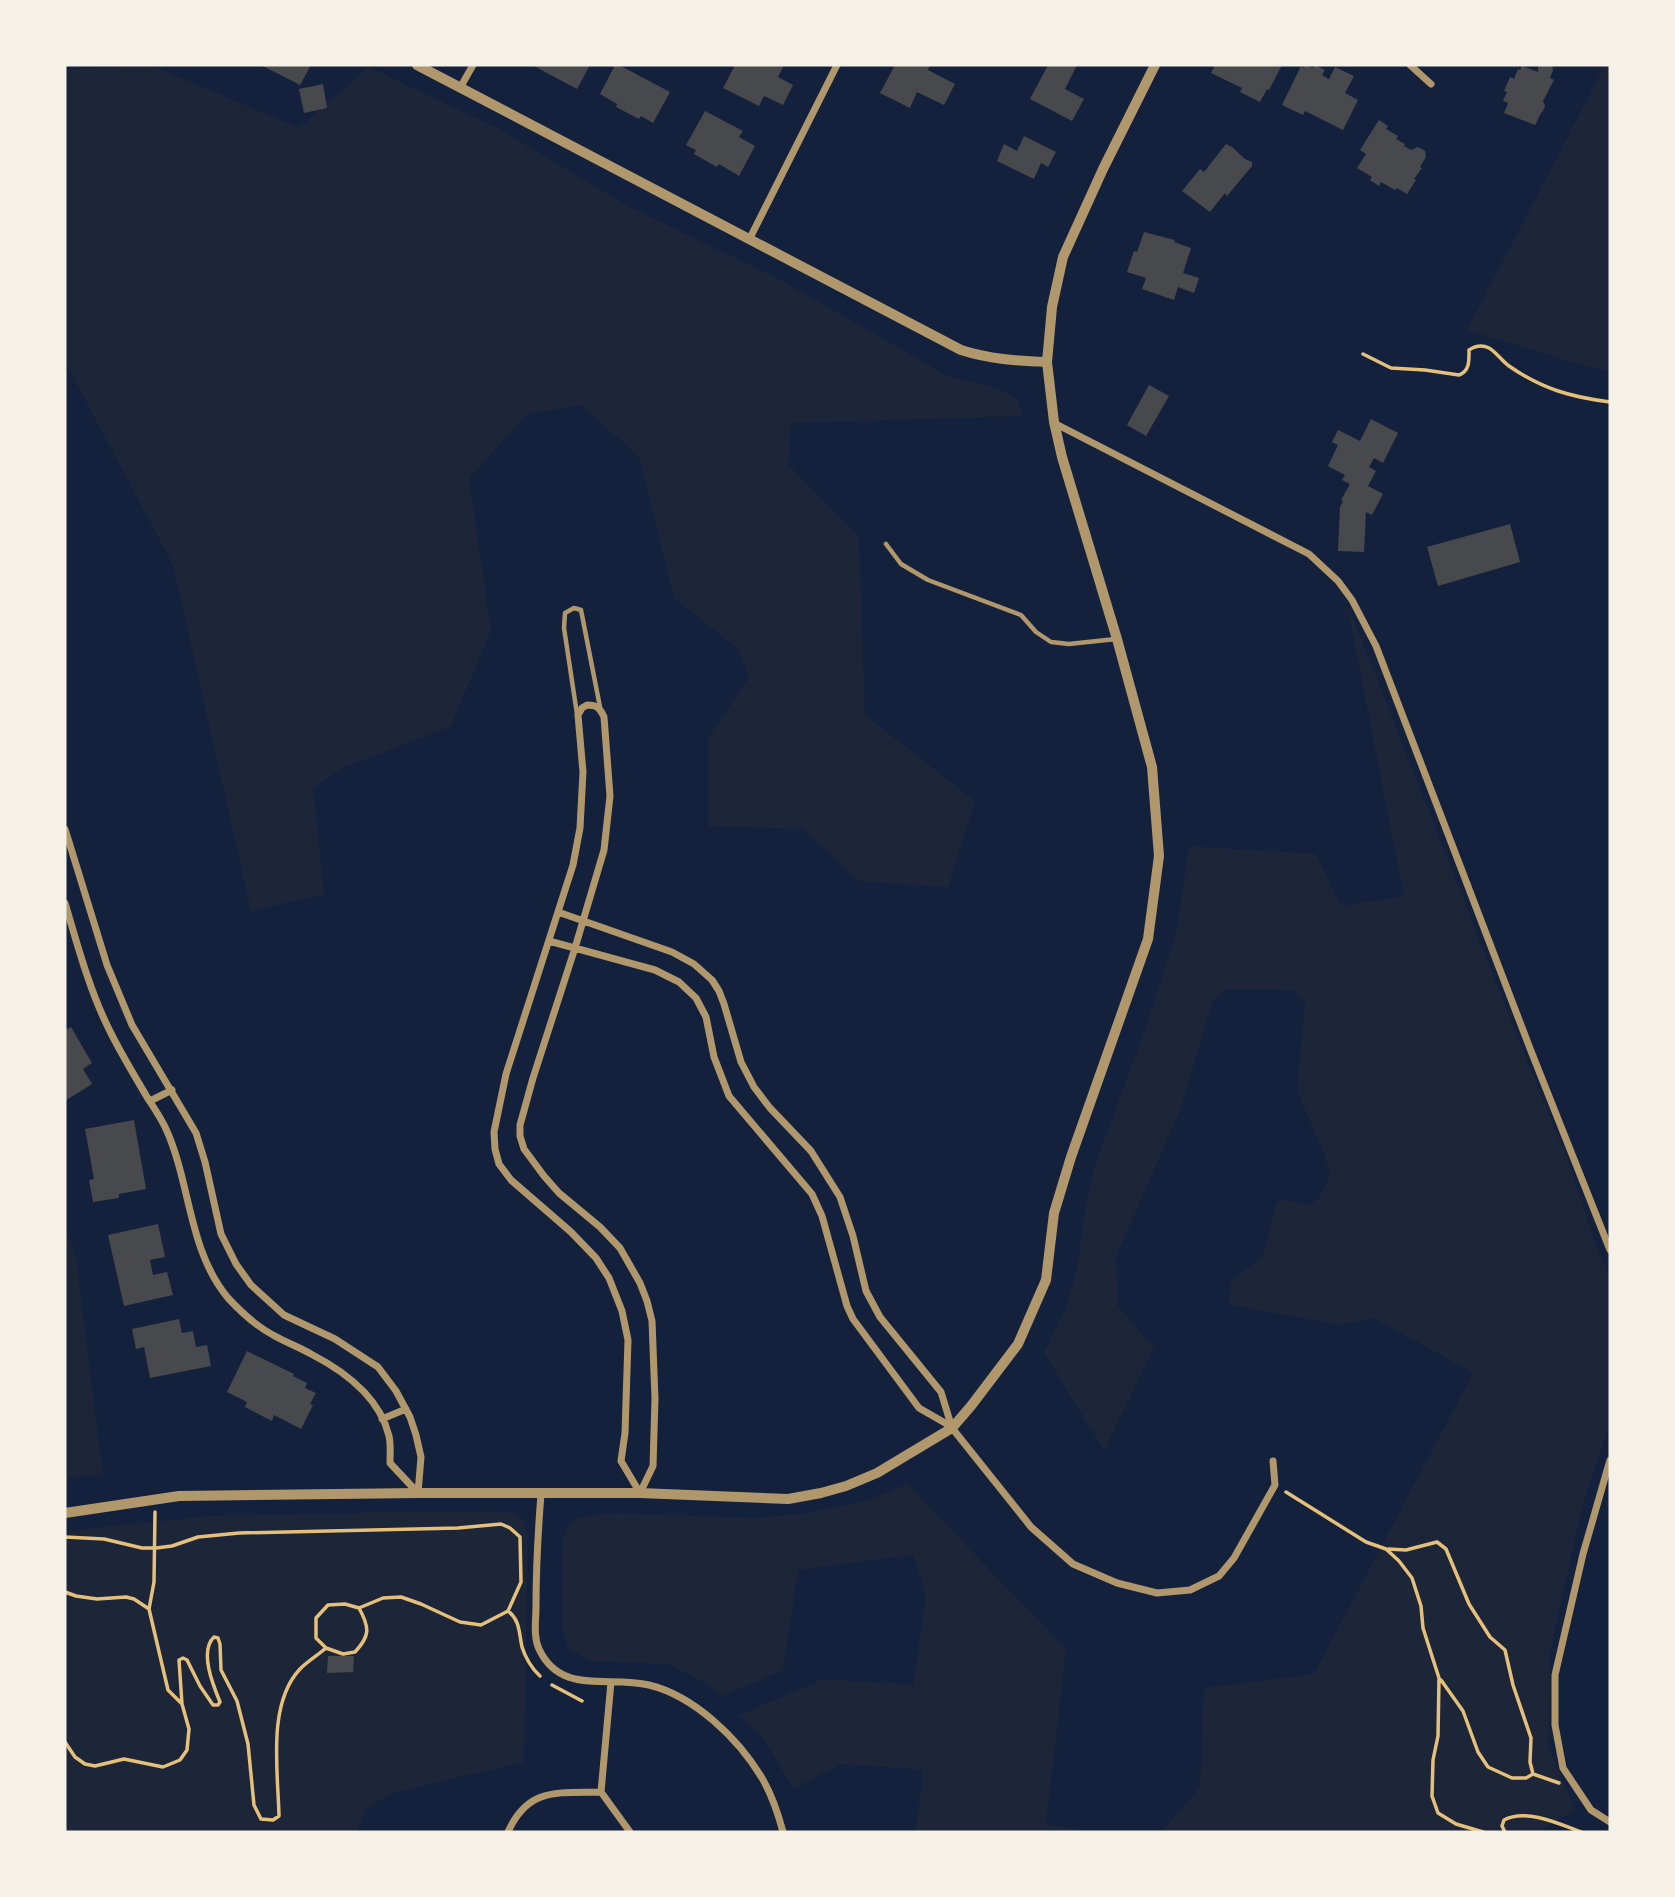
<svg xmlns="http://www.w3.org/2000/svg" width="1675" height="1897" font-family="'Nunito Sans',sans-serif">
	<rect width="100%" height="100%" fill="#14213d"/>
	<path fill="#1d2539" d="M138,65H151L299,128L369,67L499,129L626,205L783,281L949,377L997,388L1018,399L1022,416L791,423L788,464L859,536L865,715L975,801L948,887L858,881L804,829L708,826V738L749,677L738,649L674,598L639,457L581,405L527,414L469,478L491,631L450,727L342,768L313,788L324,894L251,911L173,565L65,362V70Z
		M1605,65H1610V370L1592,368L1467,330Z
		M1347,605L1366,651L1517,1036L1568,1161L1596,1246L1610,1277V1423L1584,1499L1550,1651L1548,1746L1575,1809L1538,1832H1269L1267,1830L1253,1832H1161L1200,1787L1204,1688L1314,1674L1473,1373L1374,1318L1338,1325L1229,1304L1231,1281L1262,1257L1277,1202L1286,1200L1309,1205L1319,1198L1330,1175L1325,1156L1297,1091L1305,1002L1294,990L1224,989L1213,1000L1181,1108L1116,1257L1118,1306L1154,1348L1104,1451L1044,1352L1066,1307L1077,1269L1084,1216L1094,1168L1143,1035L1176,933L1189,846L1316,854L1341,906L1404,896Z
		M65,1231L76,1257L103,1475L65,1477Z
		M907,1484L1066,1649L1046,1824L1092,1832H916L923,1770L841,1764L794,1789L762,1737L740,1715L823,1679L913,1685L926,1596L913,1555L798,1570L783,1670L723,1696L705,1683L669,1664L590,1661L569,1649L562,1631L563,1538L568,1526L578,1518L610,1513L756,1518L808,1513L868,1500Z
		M445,1511L517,1513L524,1522L528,1535L524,1762L392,1793L366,1809L359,1826L358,1832H65V1531L209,1516Z"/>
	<path fill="#48494c" d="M261,65H311L300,85Z
		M532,65H590L577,89Z
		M615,65H619L670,92L653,123L641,116L639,119L616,107L617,104L600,94Z
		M735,65L745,66V65H784L778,77L793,85L783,105L764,96L759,106L723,88Z
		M895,65H930L928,70L955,84L944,105L917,92L910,108L880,93Z
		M1048,65H1077L1065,89L1084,99L1072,121L1030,99Z
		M1215,65H1282L1269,90L1267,89L1260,102L1240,92L1242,88L1211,73Z
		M1305,65L1313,68L1315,65L1325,70L1322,75L1329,79L1335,67L1354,76L1345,93L1358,100L1343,130L1305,111L1303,115L1282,105L1301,66L1304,68Z
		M1538,65H1552L1553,70L1550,78L1554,80L1543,101L1545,106L1543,111L1541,113L1535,125L1504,113L1508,103L1503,101L1507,92L1504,91L1510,77L1514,79L1518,69L1520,70L1522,66L1538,72Z
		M323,84L327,108L304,113L299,89Z
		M705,111L743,131L739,137L755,146L739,176L719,164L717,167L694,154L696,150L686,145Z
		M1379,120L1388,126L1386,129L1398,136L1396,139L1405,144L1404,146L1411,150L1418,147L1425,151L1426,157L1420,167L1422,168L1414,179L1416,180L1407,194L1397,188L1395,190L1381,182L1379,186L1370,180L1372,177L1357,168L1366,154L1360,150Z
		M1024,136L1056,152L1048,167L1041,163L1034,179L997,161L1004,144L1017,151Z
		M1226,144L1232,147L1245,159L1252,162V166L1227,196L1225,193L1210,212L1182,191L1200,169L1204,172Z
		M1144,232L1175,240L1174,242L1191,248L1183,273L1199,278L1194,293L1178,287L1174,300L1142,289L1146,278L1127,272L1134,251L1137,252Z
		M1149,385L1169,396L1146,436L1127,425Z
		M1371,419L1398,433L1383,463L1374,458L1369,467L1376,471L1368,486L1383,494L1372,515L1366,512L1364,552L1338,551L1340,507L1343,501L1341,500L1350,484L1342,480L1345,475L1328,466L1338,445L1332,442L1338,430L1360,441Z
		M1510,524L1520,562L1438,586L1427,547Z
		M65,1026L67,1029L71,1027L92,1063L83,1069L92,1084L65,1101Z
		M134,1120L146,1189L119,1194V1198L93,1202L89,1180L94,1179L85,1129Z
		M158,1224L165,1257L150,1260L153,1275L167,1272L173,1295L124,1306L108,1235Z
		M179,1319L182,1333L193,1331L196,1347L207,1345L211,1366L150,1378L144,1347L136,1349L132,1329Z
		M247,1351L294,1374L293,1376L307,1383L305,1388L316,1393L310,1404L313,1405L301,1429L274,1415L272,1421L245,1407L247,1402L227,1392Z
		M328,1656H354L353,1672L327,1673Z"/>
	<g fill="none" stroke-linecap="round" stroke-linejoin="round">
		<path stroke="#e5c07b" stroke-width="3.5" d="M1363,354L1391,368L1425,370L1459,375C1470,371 1469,360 1469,350C1475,346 1481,344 1489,348C1496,352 1502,361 1509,366C1542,389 1571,397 1610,402
			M1286,1492L1366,1542L1386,1549L1399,1561L1412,1578L1421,1606L1423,1628L1439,1678L1438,1736L1433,1760L1432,1796L1438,1813L1456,1824L1483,1832
			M155,1512L154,1582L149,1609L168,1690L181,1703
			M65,1537L104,1539L142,1548H156L172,1546L198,1537L239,1533L458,1528L501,1524L510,1528L520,1537L521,1582L508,1611L481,1625L460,1622L421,1604L401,1597L383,1598L359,1608L345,1604L328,1605L316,1618V1638L326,1648C318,1655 308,1661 300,1669C267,1704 278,1771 279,1816L273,1820L261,1819L254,1805L248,1744L237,1701L221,1670L220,1644L218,1638L214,1637C199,1651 213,1685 220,1702L218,1705H213L200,1686L187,1660L183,1658L179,1660L182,1704L189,1729L187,1750L180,1760L163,1767L124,1759L95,1766L85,1764L75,1757L65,1742
			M1388,1549L1406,1550L1437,1542L1446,1549L1469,1604L1490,1637L1505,1650L1513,1685L1531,1738L1530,1762L1533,1774L1559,1783
			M65,1592L76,1596L97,1599L126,1597L134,1599L149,1609
			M508,1611C520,1620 519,1633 522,1647C525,1657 532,1669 540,1676
			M326,1648L343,1654L355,1652C370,1636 370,1628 359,1608
			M1441,1680L1463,1711L1478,1752L1488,1767L1512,1778H1526L1533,1774
			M552,1685L582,1701
			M1505,1832L1502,1826L1504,1820C1526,1808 1560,1824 1581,1832"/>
		<path stroke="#b1986c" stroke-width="4.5" d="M886,544L901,564L928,580L1021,615L1036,632L1051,642L1069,644L1116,639
			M577,714L564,628L565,613L574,608L581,610L600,707"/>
		<path stroke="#b1986c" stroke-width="7" d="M1410,65L1431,84
			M460,88L473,65
			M750,238L837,65
			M1054,423L1309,554L1338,581L1352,600L1376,646L1531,1051L1610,1250
			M587,705C597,705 600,708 604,717L610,796L604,850L575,948L533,1078L520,1125V1136L524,1149L544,1176L559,1193L600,1227L620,1248L640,1283L647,1301L652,1321L655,1399L653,1466L640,1493L621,1461L625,1433L628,1340L622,1311L609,1278L596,1258L571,1232L511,1180L499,1164L495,1149L494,1132L506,1074L573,865L580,828L583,772L578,715L582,708Z
			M65,829L107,965L132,1025L196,1133L205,1162L221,1234L236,1264L251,1285L284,1315L335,1339L378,1367L396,1391L410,1417L416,1435L421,1457L418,1493L390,1463C390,1454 391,1445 389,1436C380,1398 344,1371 311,1354C299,1347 285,1342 273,1335C256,1326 241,1312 228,1298C188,1250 191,1184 166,1129C161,1118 154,1108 147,1097C133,1073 118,1049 106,1023C88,985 77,943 65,903
			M558,912L672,952L694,964L712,980L719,991L724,1004L741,1062L754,1087L770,1108L811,1151L840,1197L853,1236L866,1291L880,1317L941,1392L952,1428L1031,1527L1073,1564L1117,1583L1157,1593L1190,1590L1219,1576L1234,1558L1275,1485L1273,1461
			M549,941L655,970L679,982L696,998L706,1017L714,1057L729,1096L812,1194L822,1216L847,1306L853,1319L919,1408L952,1427
			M150,1101L172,1090
			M382,1419L406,1409
			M1610,1460L1583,1554L1555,1675V1725L1563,1768L1591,1810L1610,1822
			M541,1494C538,1532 536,1569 536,1607C536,1620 533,1636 539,1649C561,1696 609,1675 649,1685C694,1696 738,1738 762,1778C772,1795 778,1813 783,1832
			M611,1682L601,1792L630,1832
			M508,1832C528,1787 558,1793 601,1792"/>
		<path stroke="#b1986c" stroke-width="10" d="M417,65L961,350C989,359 1017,361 1047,362
			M65,1513L179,1496L418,1493H640L788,1499L821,1493L846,1486L877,1473L952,1428L971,1406L1018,1344L1046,1280L1054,1213L1071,1157L1148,939L1159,856L1152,767L1117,639L1062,457L1054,422L1047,362L1052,307L1063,257L1103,169L1155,65"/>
	</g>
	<rect width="1675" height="1897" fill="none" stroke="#f6f1e7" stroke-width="133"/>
</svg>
